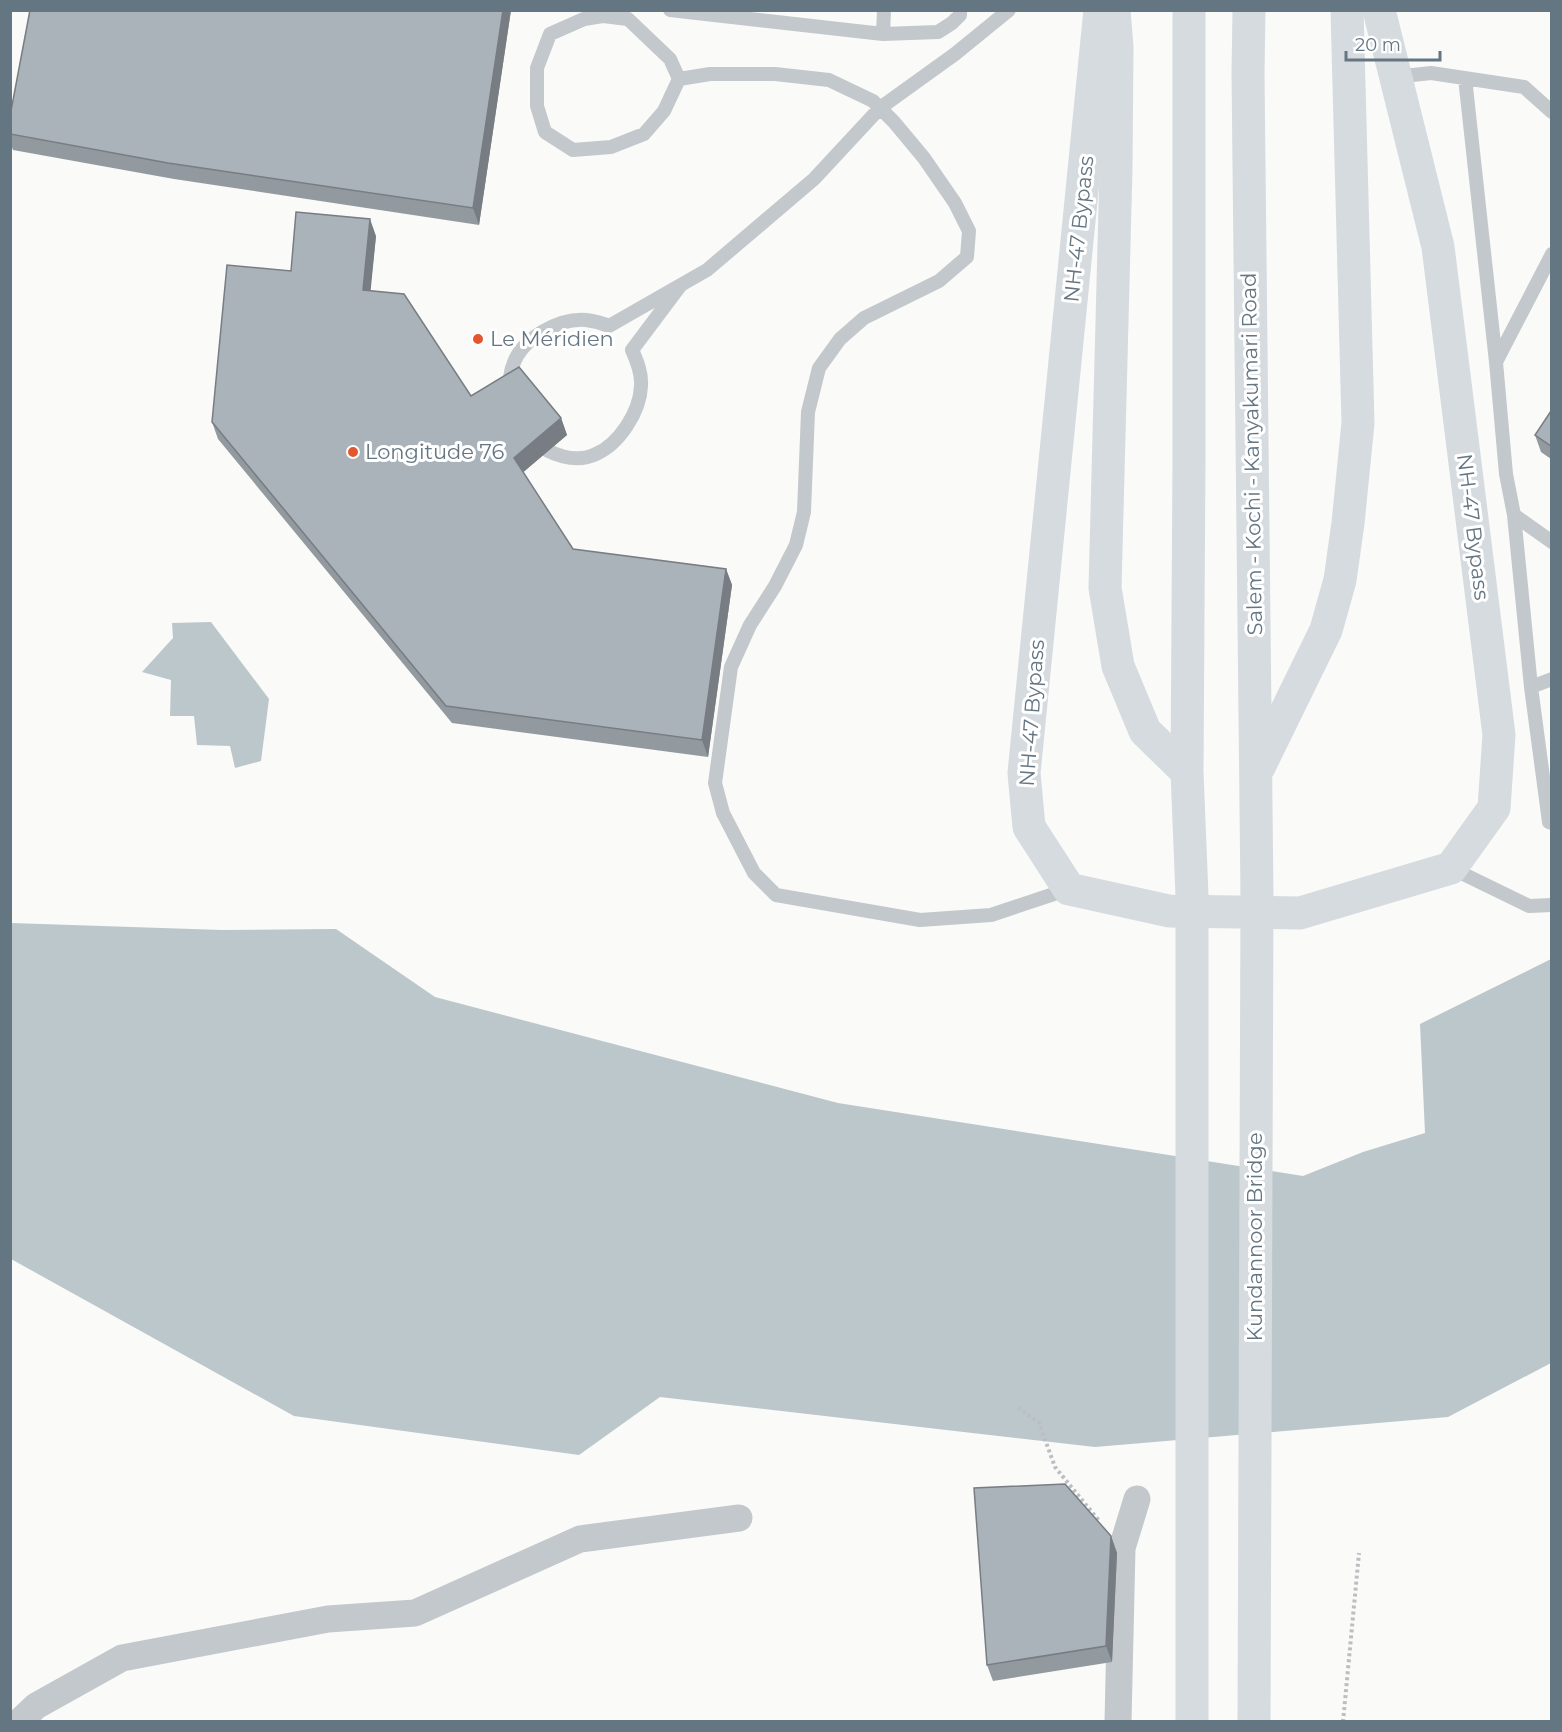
<svg xmlns="http://www.w3.org/2000/svg" width="1562" height="1732" font-family="Montserrat,sans-serif">
	<rect width="100%" height="100%" fill="#fafaf8"/>
	<path fill="#bbc7cb" d="M211,622L269,699L261,761L235,768L230,746L197,745L194,716H170L171,680L142,672L173,638L172,623Z
		M11,923L222,930L336,929L435,997L838,1103L1303,1176L1363,1152L1425,1133L1420,1024L1551,959V1363L1448,1417L1095,1447L660,1397L579,1455L294,1416L11,1259Z"/>
	<g fill="none" stroke-linecap="round" stroke-linejoin="round">
		<path stroke="#bbbfc2" stroke-width="4" stroke-dasharray="3 3" stroke-linecap="butt" d="M1018,1408L1039,1423L1055,1467L1100,1522
			M1343,1722L1359,1553"/>
		<path stroke="#c3c8cc" stroke-width="14" d="M670,10L883,34
			M884,10L883,34L938,32L952,23L960,15V10
			M1395,77L1431,73L1524,87L1552,112
			M1465,78L1496,362
			M679,79L670,59L628,19L603,16L584,19L550,34L537,68V106L545,132L573,150L611,147L644,134L664,111L679,79L710,74H775L829,80L873,101L894,122L924,158L955,203L969,231L967,257L939,281L864,318L840,339L819,368L808,412L804,512L796,545L775,586L750,625L731,667L715,783L723,813L754,873L776,895L920,920L991,915L1069,889
			M1552,254L1496,362L1506,474L1514,515L1552,542
			M509,388C510,380 510,372 513,365C522,338 559,318 586,320C594,321 602,323 609,326L707,270L814,179L880,108L955,54L1009,10
			M535,441C549,455 576,464 596,454C619,444 640,412 641,386C642,373 637,361 632,350L680,286
			M1514,515L1531,687
			M1552,679L1531,687L1549,822L1552,823
			M1451,868L1529,906L1552,905"/>
		<path stroke="#c3c8cc" stroke-width="27" d="M19,1722L36,1706L122,1658L328,1619L415,1613L580,1539L739,1518
			M1118,1722L1122,1548L1137,1499"/>
		<path stroke="#d6dbdf" stroke-width="33" d="M1100,10L1024,773L1029,827L1069,889L1169,911L1300,913L1451,868L1494,808L1499,735L1438,247L1379,10"/>
		<path stroke="#d6dbdf" stroke-width="33" d="M1114,10L1117,47L1116,169L1105,588L1118,666L1145,731L1187,772
			M1189,10V459L1187,772L1192,896V1722
			M1249,10L1248,73L1257,898L1254,1722
			M1259,767L1326,630L1340,580L1348,523L1358,423L1347,10"/>
	</g>
	<path fill="#929a9f" d="M511,10L479,225L174,179L13,150L10,142V116Z
		M376,236L370,291L471,396L561,418L567,435L523,472L573,549L726,569L732,585L708,757L452,723L218,439L212,422L291,271Z
		M1551,411V459L1541,452L1535,435Z
		M1111,1536L1117,1553L1112,1662L993,1681L987,1665Z"/>
	<path fill="#777d82" d="M503,10H511L479,225L473,208Z
		M370,219L376,236L369,307L363,290Z
		M561,418L567,435L520,475L514,458Z
		M726,569L732,585L708,757L702,740Z
		M1111,1536L1117,1553L1112,1662L1106,1646Z"/>
	<path fill="#aab3b9" stroke="#777d82" stroke-width="1.5" d="M30,10H503L473,208L168,163L10,134V116Z
		M296,212L370,219L363,290L404,294L471,396L519,367L561,418L514,458L573,549L726,569L702,740L446,706L212,422L227,265L291,271Z
		M1551,411V446L1535,435Z
		M1065,1484L1111,1536L1106,1646L987,1665L974,1488Z"/>
	<g fill="#e4572e" stroke="#fff" stroke-width="2">
		<circle cx="478" cy="339" r="6"/>
		<circle cx="353" cy="452" r="6"/>
	</g>
	<g text-anchor="middle" stroke-width="6" stroke-linejoin="round" paint-order="stroke">
		<g font-size="21" fill="#657683" stroke="#fff">
			<text transform="translate(1079 229) rotate(-84)" y="7">NH-47 Bypass</text>
			<text transform="translate(1252 454) rotate(-91)" y="7">Salem - Kochi - Kanyakumari Road</text>
			<text transform="translate(1473 527) rotate(83)" y="7">NH-47 Bypass</text>
			<text transform="translate(1032 713) rotate(-86)" y="7">NH-47 Bypass</text>
			<text transform="translate(1255 1237) rotate(-90)" y="7">Kundannoor Bridge</text>
		</g>
		<g font-size="21" fill="#657683" stroke="#fff" text-anchor="start">
			<text x="490" y="346">Le Méridien</text>
			<text x="365" y="459">Longitude 76</text>
		</g>
	</g>
	<rect width="1562" height="1732" fill="none" stroke="#657683" stroke-width="24"/>
	<path d="M1346 51v9h94v-9" fill="none" stroke="#657683" stroke-width="3"/>
	<text x="1355" y="51" font-size="18" fill="#657683" stroke="#ffffff" stroke-width="4.5" paint-order="stroke">20 m</text>
</svg>
